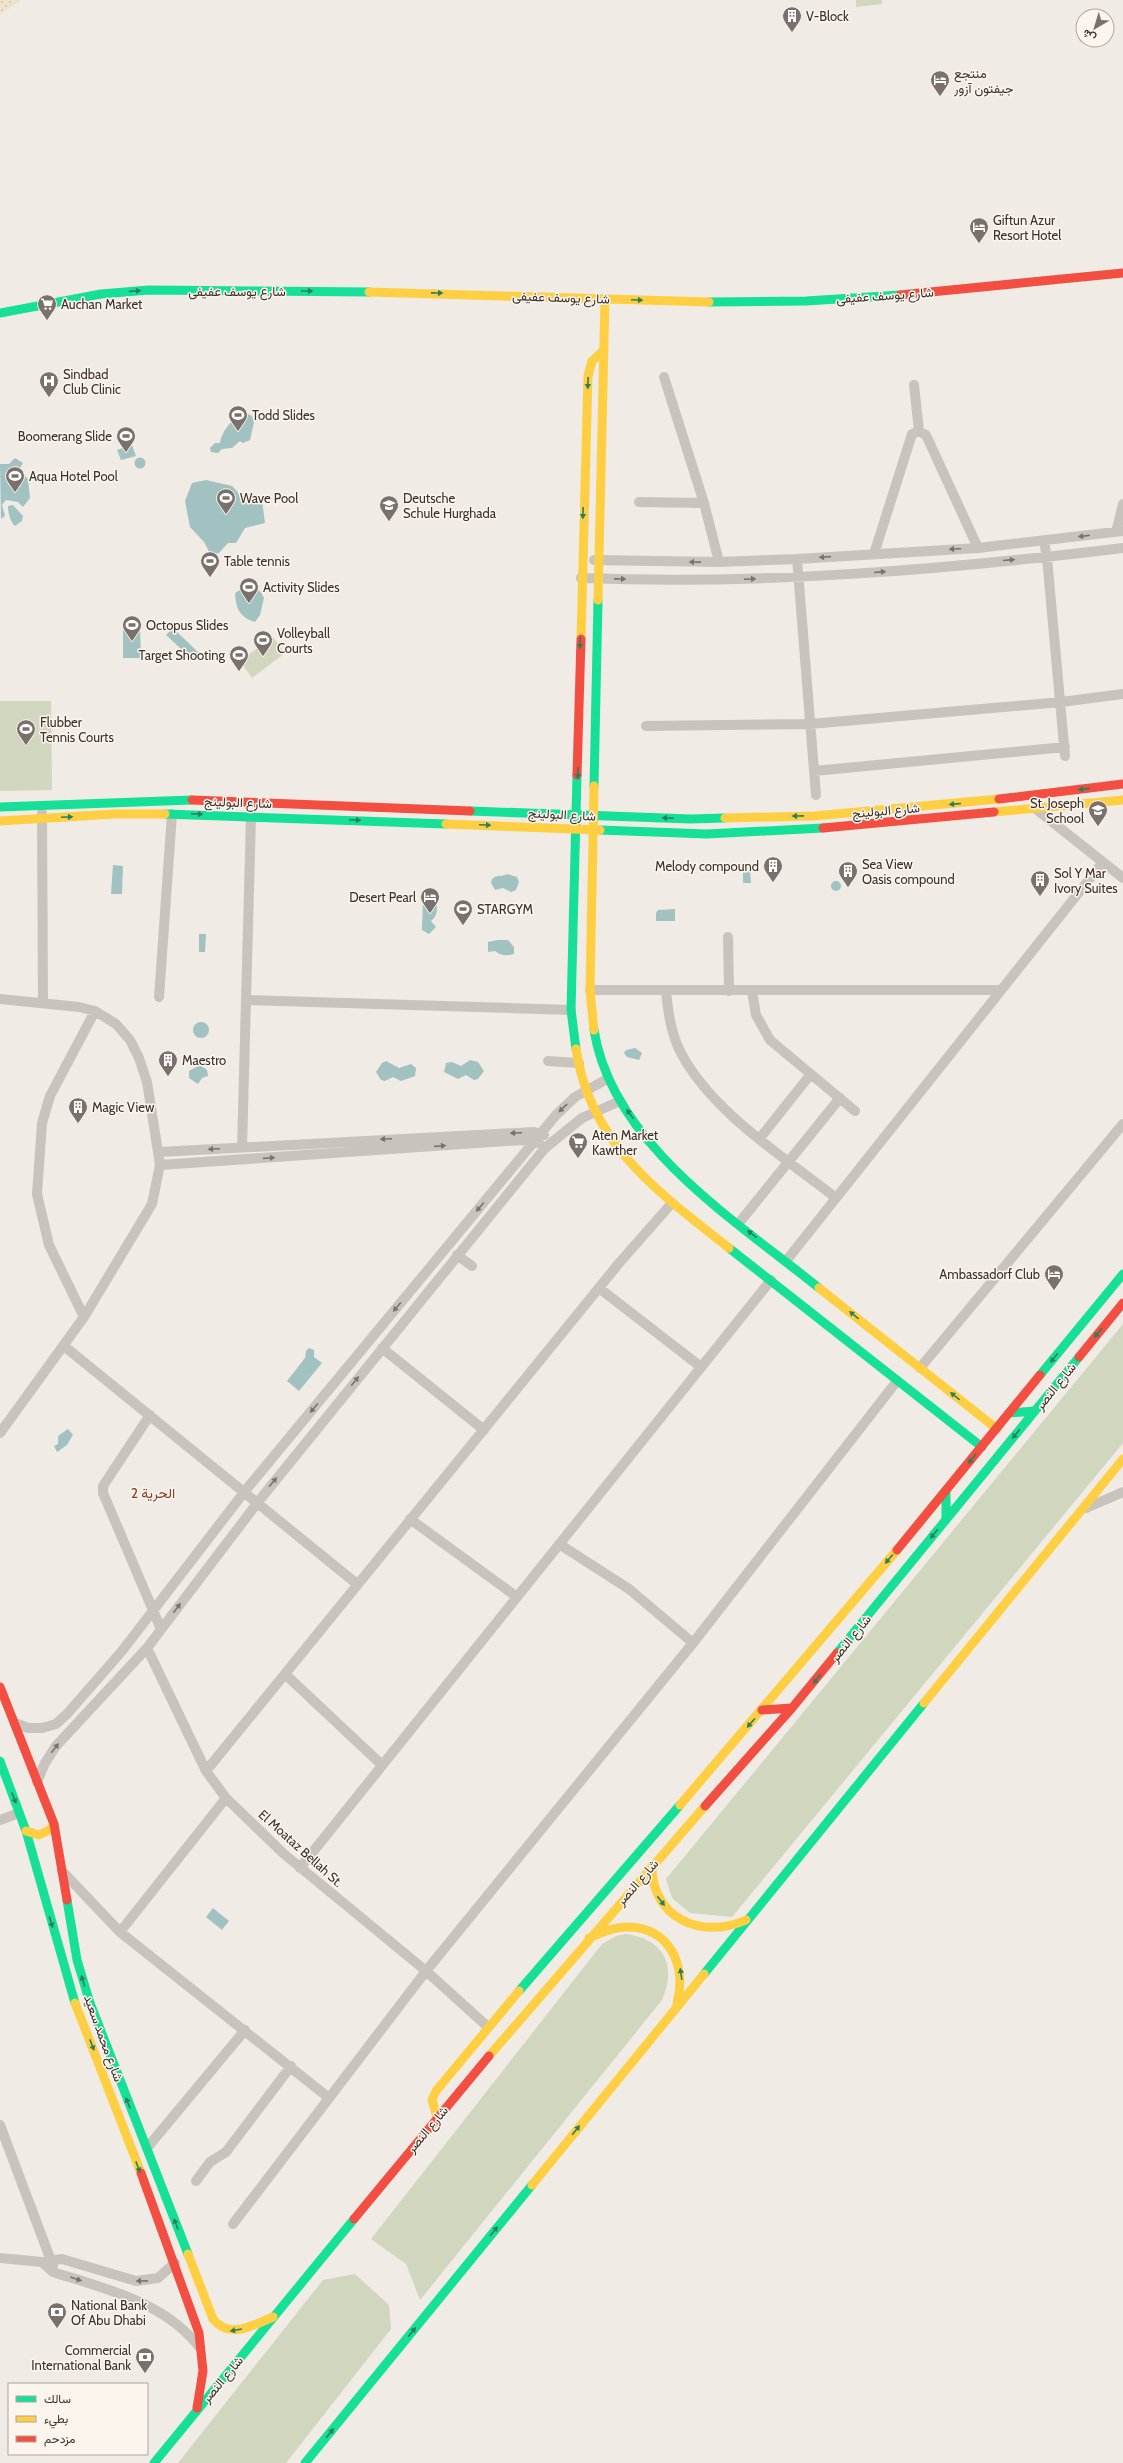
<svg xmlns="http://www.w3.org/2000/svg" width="1123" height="2463" font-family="Cabin,Vazirmatn,sans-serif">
	<defs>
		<pattern id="sand-dots" width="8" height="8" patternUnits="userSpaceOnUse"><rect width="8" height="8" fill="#efe3cc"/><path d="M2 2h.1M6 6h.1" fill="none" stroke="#cec3af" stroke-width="1.8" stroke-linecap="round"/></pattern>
	</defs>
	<rect width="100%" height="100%" fill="#f0ebe5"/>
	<path fill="#d1d6bf" d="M856,0H882V4L856,7Z
		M273,637L285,653L252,678L240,661Z
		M0,701H51L52,790L0,791Z
		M1123,1324V1443L732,1917L690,1913L672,1898L666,1879Z
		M626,1934C664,1939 677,1966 662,2000L420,2300L406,2264L371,2239L602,1944L616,1936Z
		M355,2274L389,2305L391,2329L286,2463H178L323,2280Z"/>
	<path fill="url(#sand-dots)" d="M0,0H21L0,15Z"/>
	<path fill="#a1c2c1" d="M240,413H246L252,416L254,422L250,440L243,443L240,441L232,448L222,449L218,453L211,452L210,448L215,443H220C221,432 232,420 240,413Z
		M132,445L136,456L121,460L117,450Z
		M134.5 463a5.5 5.5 0 1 1 11 0a5.5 5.5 0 1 1-11 0Z
		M15,458L23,463L19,470L28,479L30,498L23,507L18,502L6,500L2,505L5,516L1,519L0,464H9Z
		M206,480L232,486C248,501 236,505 262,500L265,523L245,528L236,543H228L219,553L211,555L204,542L190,527L185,501L192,483Z
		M13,505L23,516L22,521L15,526C10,521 8,513 8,506Z
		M243,588L260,591L264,598L260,615L255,622C239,617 236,608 235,593Z
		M140,625L141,658H123V626Z
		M173,628L200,654L194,661L166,635Z
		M113,865L123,866L122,894H111Z
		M743,871H750L751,883H743Z
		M507,874L517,877L519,882L516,890L511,892L503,888L495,890L491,883C493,873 500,878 507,874Z
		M831 886a5 5 0 1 1 10 0a5 5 0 1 1-10 0Z
		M426,892H429L433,896L431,901L437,905C437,912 437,916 431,921L436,927L429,934L422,930L423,899Z
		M675,909V921H656V913L658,910Z
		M199,934H206L205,952H199Z
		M498,940H508L514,947V954C506,956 501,956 495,951L488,952V942Z
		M193 1030a8 8 0 1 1 16 0a8 8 0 1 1-16 0Z
		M635,1048L642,1053L639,1060L627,1057L624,1053L626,1050Z
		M470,1060L478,1062L484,1071L478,1079L474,1080L466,1075L458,1079L444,1072L446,1063L452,1062L461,1066Z
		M386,1061L399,1068L411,1064L416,1068L415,1076L401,1081L393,1077L385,1081L381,1080L376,1072L382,1063Z
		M200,1065L207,1070L208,1076L202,1078L198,1084L189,1078V1071Z
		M309,1348L314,1350V1357L322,1363L299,1391L287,1381L305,1358L306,1351Z
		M68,1429L73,1435L67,1445L57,1452L54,1446L58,1444V1436Z
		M213,1908L229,1921L222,1930L206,1917Z"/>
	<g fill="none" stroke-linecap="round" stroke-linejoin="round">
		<path stroke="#c9c3be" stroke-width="10" d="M664,377L704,503L719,562
			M914,385L919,431
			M639,502L704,503
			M1116,532L1123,504
			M1044,541L1047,558L1065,756
			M874,554L912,434L919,431L926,435L978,548
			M797,559L816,795
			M594,560L719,562L797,559L978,548L1123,531
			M581,578C762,585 943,570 1123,548
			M646,726L810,724L1061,702L1123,694
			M814,771L1065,747
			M1036,809L1123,878
			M42,813L43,1003
			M728,937L729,991
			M590,990H1001
			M666,991C668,1012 671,1034 681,1053C712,1112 784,1157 836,1198
			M752,991L756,1015L770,1040L855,1111
			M159,997L172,814
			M0,999L79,1007L95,1011L116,1024L130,1040L139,1058L147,1082L160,1165L152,1204L84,1317L0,1433
			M247,1000L571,1010
			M548,1061L579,1063
			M760,1138L810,1075
			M242,1148L251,816
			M159,1152L534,1132L544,1135
			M160,1165L522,1140L539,1143
			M739,1223L840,1098
			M457,1255L472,1266
			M786,1261L1103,862
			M599,1288L701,1367
			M84,1317L49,1245L37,1194L42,1123L50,1096L95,1011
			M64,1346L357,1584
			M382,1348L484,1430
			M920,1368L1123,1124
			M150,1415L103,1486V1493L161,1629
			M1086,1508L1123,1492
			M410,1519L517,1597
			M559,1544L629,1589L693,1643
			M147,1648L206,1771L226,1798L284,1854L426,1971L488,2027
			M285,1674L382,1765
			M15,1723L28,1728H42L56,1724L67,1714L122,1651L245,1491L556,1115L575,1097L607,1079
			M206,1771L620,1262L672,1203
			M37,1782L45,1763L56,1746L147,1648L258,1502L545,1148L582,1118L620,1101
			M0,1820L19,1813
			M300,1868L771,1280
			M62,1871L120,1932L329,2098
			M120,1932L226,1798
			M0,2125L53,2266
			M147,2148L245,2030
			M196,2181L210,2162L226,2152L291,2066
			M233,2224L426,1971L693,1643L897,1381
			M0,2258L42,2262L62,2259L136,2281L158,2278L175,2263
			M42,2262L53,2272C106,2289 165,2302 200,2348"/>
		<path stroke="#16e098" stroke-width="9" d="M709,302L806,301L900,295
			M0,313L101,294L149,290L369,292
			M594,786L598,600
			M0,807L192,800
			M470,811L691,819L725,818
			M165,814L446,824
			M600,830L707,834L823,828
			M594,1030C612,1144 735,1220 819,1288
			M576,1049L571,1010L577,775
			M729,1248L982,1447
			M1040,1375L1123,1274
			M1009,1413L1035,1411
			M946,1491V1520
			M837,1653L1079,1357
			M0,1761L26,1831L75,2003
			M67,1900L77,1960L90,2003L188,2254
			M704,1974L924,1703
			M519,1991L680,1805
			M154,2463L354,2219
			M305,2463L532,2185"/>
		<path stroke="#ffcf43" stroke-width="9" d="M369,292L709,302
			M598,600L605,299
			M581,639L588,376L592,361L604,350
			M994,812L1123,800
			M725,818L814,816L999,799
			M0,821L115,814H165
			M446,824L600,830
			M594,1030L590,990L594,786
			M576,1049C590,1144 658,1192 729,1248
			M819,1288L997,1429
			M924,1703L1123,1459
			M680,1805L897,1550
			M26,1831L39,1835L51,1829L54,1824
			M652,1865C651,1918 701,1940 746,1920
			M589,1938C601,1933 614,1927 627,1927C670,1927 687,1966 677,2003
			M75,2003L141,2173
			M489,2056L705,1806
			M437,2117L432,2100L436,2091L519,1991
			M532,2185L704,1974
			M188,2254L213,2319C230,2340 253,2325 273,2317"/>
		<path stroke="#f24e42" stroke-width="9" d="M900,295L1123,273
			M577,775L581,639
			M999,799L1123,784
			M192,800L470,811
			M823,828L994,812
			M1079,1357L1123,1303
			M897,1550L1040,1375
			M0,1687L54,1824L67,1900
			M762,1710L792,1708
			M705,1806L792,1708L837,1653
			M141,2173L199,2333L203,2371L197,2408
			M354,2219L489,2056"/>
	</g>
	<defs><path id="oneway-solid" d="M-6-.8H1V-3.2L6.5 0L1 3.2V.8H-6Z"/></defs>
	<g fill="#2a7f5c">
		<use href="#oneway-solid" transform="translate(135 291) rotate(-4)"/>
		<use href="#oneway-solid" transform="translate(307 291)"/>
		<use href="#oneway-solid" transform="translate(437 293) rotate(1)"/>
		<use href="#oneway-solid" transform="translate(637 300) rotate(3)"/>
		<use href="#oneway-solid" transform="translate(588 383) rotate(92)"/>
		<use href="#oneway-solid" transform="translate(583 513) rotate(92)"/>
		<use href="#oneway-solid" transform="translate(580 643) rotate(91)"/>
		<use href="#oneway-solid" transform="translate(578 773) rotate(91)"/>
		<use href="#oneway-solid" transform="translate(1084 789) rotate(173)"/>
		<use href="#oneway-solid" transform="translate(955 804) rotate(175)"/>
		<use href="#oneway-solid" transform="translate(197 814) rotate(2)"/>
		<use href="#oneway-solid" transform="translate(798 816) rotate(179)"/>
		<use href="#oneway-solid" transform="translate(67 817) rotate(-3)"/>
		<use href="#oneway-solid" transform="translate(668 818) rotate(-178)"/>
		<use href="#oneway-solid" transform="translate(355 820) rotate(2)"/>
		<use href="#oneway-solid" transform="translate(485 825) rotate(2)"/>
		<use href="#oneway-solid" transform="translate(630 1114) rotate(-126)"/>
		<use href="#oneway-solid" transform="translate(752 1234) rotate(-142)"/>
		<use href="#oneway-solid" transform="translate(854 1315) rotate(-141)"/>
		<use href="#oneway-solid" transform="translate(1098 1333) rotate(129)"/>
		<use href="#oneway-solid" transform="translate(1054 1358) rotate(129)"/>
		<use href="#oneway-solid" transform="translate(955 1396) rotate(-141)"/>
		<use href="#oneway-solid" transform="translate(1016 1434) rotate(129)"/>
		<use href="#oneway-solid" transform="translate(972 1459) rotate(129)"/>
		<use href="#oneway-solid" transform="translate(934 1534) rotate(129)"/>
		<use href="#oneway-solid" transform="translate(889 1559) rotate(130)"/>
		<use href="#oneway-solid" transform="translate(817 1679) rotate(129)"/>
		<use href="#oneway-solid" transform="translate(751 1723) rotate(131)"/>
		<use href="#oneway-solid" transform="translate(14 1798) rotate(69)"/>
		<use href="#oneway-solid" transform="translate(661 1901) rotate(53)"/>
		<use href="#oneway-solid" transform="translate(51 1922) rotate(73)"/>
		<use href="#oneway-solid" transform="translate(681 1974) rotate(-98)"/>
		<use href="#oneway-solid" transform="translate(83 1981) rotate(-107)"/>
		<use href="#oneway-solid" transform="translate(92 2045) rotate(69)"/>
		<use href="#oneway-solid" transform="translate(128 2103) rotate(-112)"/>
		<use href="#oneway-solid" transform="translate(576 2130) rotate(-51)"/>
		<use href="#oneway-solid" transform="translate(138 2167) rotate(69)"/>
		<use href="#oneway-solid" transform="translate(176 2224) rotate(-111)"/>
		<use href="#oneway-solid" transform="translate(494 2231) rotate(-51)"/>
		<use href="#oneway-solid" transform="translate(236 2330) rotate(170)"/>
		<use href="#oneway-solid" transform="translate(412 2332) rotate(-51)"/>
		<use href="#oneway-solid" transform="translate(330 2433) rotate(-51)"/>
	</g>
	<g fill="#7b726d">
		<use href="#oneway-solid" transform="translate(1084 536) rotate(173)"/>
		<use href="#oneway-solid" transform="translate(955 549) rotate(177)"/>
		<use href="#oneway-solid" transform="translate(825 557) rotate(176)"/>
		<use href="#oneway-solid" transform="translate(1009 560) rotate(-5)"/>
		<use href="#oneway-solid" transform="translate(695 562) rotate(-179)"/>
		<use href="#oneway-solid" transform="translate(880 572) rotate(-5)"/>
		<use href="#oneway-solid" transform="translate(620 579) rotate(1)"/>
		<use href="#oneway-solid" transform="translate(750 579) rotate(-2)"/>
		<use href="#oneway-solid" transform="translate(563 1108) rotate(136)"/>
		<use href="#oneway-solid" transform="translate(516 1133) rotate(177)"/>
		<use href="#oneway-solid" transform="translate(386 1139) rotate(177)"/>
		<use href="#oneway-solid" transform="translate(440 1146) rotate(-4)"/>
		<use href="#oneway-solid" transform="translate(214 1149) rotate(177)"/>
		<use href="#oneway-solid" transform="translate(269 1158) rotate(-4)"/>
		<use href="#oneway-solid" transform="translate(480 1207) rotate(130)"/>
		<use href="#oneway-solid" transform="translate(397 1307) rotate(130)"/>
		<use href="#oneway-solid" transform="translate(355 1381) rotate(-51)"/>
		<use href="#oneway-solid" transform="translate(314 1408) rotate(130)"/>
		<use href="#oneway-solid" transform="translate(273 1482) rotate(-51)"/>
		<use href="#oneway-solid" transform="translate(177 1608) rotate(-53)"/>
		<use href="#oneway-solid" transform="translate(55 1748) rotate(-52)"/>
		<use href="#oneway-solid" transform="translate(76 2279) rotate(19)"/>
		<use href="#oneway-solid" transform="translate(142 2281) rotate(179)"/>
	</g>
	<defs>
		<symbol id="building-pin" viewBox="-11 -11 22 30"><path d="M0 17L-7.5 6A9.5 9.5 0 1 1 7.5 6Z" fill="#7a716c" stroke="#fbf5ee"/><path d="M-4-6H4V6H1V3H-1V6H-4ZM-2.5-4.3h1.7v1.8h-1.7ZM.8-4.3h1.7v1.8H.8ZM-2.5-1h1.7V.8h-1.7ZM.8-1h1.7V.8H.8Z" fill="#fff"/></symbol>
		<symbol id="hotel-pin" viewBox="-11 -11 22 30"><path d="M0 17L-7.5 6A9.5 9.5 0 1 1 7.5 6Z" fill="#7a716c" stroke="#fbf5ee"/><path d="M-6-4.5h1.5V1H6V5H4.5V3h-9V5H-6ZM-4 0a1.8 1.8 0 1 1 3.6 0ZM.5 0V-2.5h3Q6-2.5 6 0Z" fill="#fff"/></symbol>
		<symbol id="supermarket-pin" viewBox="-11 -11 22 30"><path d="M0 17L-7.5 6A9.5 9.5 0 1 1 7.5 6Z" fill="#7a716c" stroke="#fbf5ee"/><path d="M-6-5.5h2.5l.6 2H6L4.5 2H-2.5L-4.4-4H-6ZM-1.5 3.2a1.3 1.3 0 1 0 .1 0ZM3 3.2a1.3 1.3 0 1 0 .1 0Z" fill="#fff"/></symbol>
		<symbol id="hospital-pin" viewBox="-11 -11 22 30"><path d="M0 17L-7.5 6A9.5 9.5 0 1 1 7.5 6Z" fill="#7a716c" stroke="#fbf5ee"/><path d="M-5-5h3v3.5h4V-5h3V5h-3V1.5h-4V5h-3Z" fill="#fff"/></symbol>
		<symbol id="stadium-pin" viewBox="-11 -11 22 30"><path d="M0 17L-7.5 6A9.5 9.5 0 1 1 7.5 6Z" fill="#7a716c" stroke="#fbf5ee"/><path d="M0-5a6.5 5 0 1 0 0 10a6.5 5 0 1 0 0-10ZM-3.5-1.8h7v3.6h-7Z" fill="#fff"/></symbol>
		<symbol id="school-pin" viewBox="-11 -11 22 30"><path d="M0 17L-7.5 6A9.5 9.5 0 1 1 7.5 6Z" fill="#7a716c" stroke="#fbf5ee"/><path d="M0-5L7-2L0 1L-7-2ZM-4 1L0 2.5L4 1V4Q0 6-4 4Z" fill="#fff"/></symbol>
		<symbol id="bank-pin" viewBox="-11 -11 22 30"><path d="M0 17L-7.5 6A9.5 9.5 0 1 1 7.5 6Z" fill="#7a716c" stroke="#fbf5ee"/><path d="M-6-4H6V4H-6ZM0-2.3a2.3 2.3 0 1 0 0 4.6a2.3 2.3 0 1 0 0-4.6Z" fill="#fff"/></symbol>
	</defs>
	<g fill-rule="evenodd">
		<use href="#building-pin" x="781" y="5" width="22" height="30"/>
		<use href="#hotel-pin" x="929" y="69" width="22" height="30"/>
		<use href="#hotel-pin" x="968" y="216" width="22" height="30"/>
		<use href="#supermarket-pin" x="36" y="293" width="22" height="30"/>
		<use href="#hospital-pin" x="38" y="370" width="22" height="30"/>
		<use href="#stadium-pin" x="227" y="404" width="22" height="30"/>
		<use href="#stadium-pin" x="115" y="425" width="22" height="30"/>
		<use href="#stadium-pin" x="4" y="465" width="22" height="30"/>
		<use href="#stadium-pin" x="215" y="487" width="22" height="30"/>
		<use href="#school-pin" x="378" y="494" width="22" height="30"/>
		<use href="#stadium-pin" x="199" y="550" width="22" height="30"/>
		<use href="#stadium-pin" x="238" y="576" width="22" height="30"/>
		<use href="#stadium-pin" x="121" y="614" width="22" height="30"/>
		<use href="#stadium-pin" x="252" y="629" width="22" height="30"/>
		<use href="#stadium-pin" x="228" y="644" width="22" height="30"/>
		<use href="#stadium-pin" x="15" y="718" width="22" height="30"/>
		<use href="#school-pin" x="1087" y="799" width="22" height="30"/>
		<use href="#building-pin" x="762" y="855" width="22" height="30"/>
		<use href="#building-pin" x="837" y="860" width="22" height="30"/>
		<use href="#building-pin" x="1029" y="869" width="22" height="30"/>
		<use href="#hotel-pin" x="419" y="886" width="22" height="30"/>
		<use href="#stadium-pin" x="452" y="898" width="22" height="30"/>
		<use href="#building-pin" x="157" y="1049" width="22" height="30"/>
		<use href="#building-pin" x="67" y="1096" width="22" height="30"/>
		<use href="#supermarket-pin" x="567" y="1131" width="22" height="30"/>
		<use href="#hotel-pin" x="1043" y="1263" width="22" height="30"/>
		<use href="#bank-pin" x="46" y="2301" width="22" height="30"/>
		<use href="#bank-pin" x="134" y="2346" width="22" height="30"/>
	</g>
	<g text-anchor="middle" stroke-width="3" stroke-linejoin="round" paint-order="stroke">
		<g font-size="13" fill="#3b302b" stroke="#fbf5ee" text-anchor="start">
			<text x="806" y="21">V-Block</text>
			<text x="954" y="78">منتجع<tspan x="954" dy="15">جيفتون آزور</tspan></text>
			<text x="993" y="225">Giftun Azur<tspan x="993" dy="15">Resort Hotel</tspan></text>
			<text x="61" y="309">Auchan Market</text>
			<text x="63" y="379">Sindbad<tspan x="63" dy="15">Club Clinic</tspan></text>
			<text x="252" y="420">Todd Slides</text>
			<text x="112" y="441" text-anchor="end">Boomerang Slide</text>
			<text x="29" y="481">Aqua Hotel Pool</text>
			<text x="240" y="503">Wave Pool</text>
			<text x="403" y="503">Deutsche<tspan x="403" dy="15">Schule Hurghada</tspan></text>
			<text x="224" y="566">Table tennis</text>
			<text x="263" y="592">Activity Slides</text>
			<text x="146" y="630">Octopus Slides</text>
			<text x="277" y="638">Volleyball<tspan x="277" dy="15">Courts</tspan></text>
			<text x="225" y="660" text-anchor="end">Target Shooting</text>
			<text x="40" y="727">Flubber<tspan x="40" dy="15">Tennis Courts</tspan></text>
			<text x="1084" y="808" text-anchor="end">St. Joseph<tspan x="1084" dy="15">School</tspan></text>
			<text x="862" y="869">Sea View<tspan x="862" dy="15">Oasis compound</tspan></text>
			<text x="759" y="871" text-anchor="end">Melody compound</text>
			<text x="1054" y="878">Sol Y Mar<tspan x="1054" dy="15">Ivory Suites</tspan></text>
			<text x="416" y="902" text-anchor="end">Desert Pearl</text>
			<text x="477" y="914">STARGYM</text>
			<text x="182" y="1065">Maestro</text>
			<text x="92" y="1112">Magic View</text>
			<text x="592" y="1140">Aten Market<tspan x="592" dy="15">Kawther</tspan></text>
			<text x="1040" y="1279" text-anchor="end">Ambassadorf Club</text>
			<text x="71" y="2310">National Bank<tspan x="71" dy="15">Of Abu Dhabi</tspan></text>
			<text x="131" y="2355" text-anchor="end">Commercial<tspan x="131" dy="15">International Bank</tspan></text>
		</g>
		<g font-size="13" fill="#3b302b" stroke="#fbf5ee">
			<text x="237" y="296">شارع يوسف عفيفى</text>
			<text transform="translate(885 295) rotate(-4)" y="5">شارع يوسف عفيفى</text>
			<text transform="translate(561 297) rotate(2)" y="5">شارع يوسف عفيفى</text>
			<text transform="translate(238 802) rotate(2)" y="5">شارع البولينج</text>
			<text transform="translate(886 810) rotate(-5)" y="5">شارع البولينج</text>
			<text transform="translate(562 814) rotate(3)" y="5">شارع البولينج</text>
			<text transform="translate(1055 1386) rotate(-51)" y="5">شارع النصر</text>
			<text transform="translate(850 1638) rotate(-51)" y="5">شارع النصر</text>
			<text transform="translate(301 1848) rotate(42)" y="5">El Moataz Bellah St.</text>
			<text transform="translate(637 1882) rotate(-49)" y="5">شارع النصر</text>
			<text transform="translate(104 2038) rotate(70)" y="5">شارع محمد سعيد</text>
			<text transform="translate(427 2129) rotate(-50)" y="5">شارع النصر</text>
			<text transform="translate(222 2379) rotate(-50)" y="5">شارع النصر</text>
		</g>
		<g font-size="14" fill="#8c3b22" stroke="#fbf5ee">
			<text x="153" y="1498">الحرية 2</text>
		</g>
	</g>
	<rect x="8" y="2383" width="140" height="72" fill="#fbf5ee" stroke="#aea6a0"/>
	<rect x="16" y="2396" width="20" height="6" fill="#16e098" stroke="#aea6a0"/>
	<text x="44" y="2403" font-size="12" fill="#3b302b">سالك</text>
	<rect x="16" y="2416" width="20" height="6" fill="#ffcf43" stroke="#aea6a0"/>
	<text x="44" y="2423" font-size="12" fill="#3b302b">بطيء</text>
	<rect x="16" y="2436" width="20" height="6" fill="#f24e42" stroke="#aea6a0"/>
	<text x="44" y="2443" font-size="12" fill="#3b302b">مزدحم</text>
	<g transform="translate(1095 28) rotate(218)"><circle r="19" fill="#fbf5ee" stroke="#aea6a0"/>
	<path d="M0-3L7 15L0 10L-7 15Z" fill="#7a716c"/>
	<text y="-6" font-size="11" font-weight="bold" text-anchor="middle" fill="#3b302b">ش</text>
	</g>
</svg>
